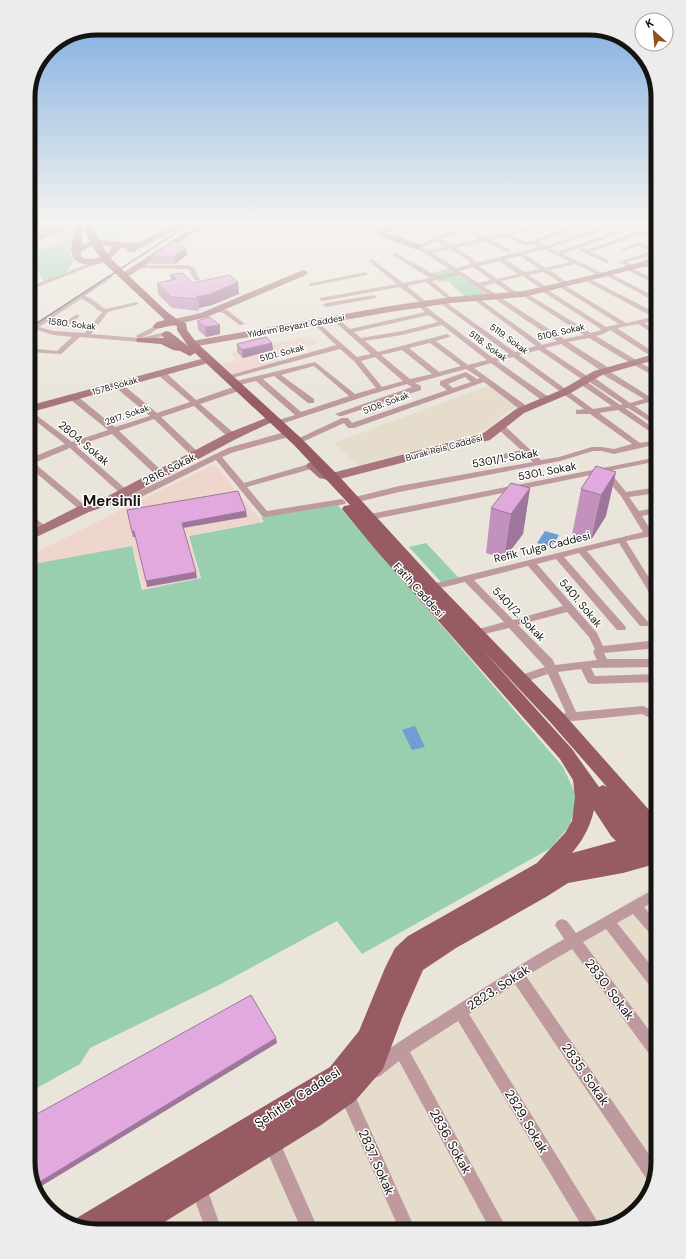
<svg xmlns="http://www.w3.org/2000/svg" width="686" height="1259" font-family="'DM Sans',sans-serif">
	<rect width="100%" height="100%" fill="#eae5db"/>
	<path fill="#e5dccb" d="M439,243L457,254L437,259L422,249Z
		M490,385L519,406L504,414L492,426L475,434L358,466L334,443Z
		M658,883V1163L646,1201L616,1226L589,1231H116Z"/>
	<path fill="#eed6cc" d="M309,336L319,343L275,355L281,362L229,376L217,365L237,360L230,353Z
		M214,464L262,522L188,535L200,578L144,589L132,546L28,565V556Z"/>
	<path fill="#99cfaf" d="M123,223H147V230L132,231L110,240L97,232L95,225Z
		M74,229L70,254L73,262L66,272L44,281L28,256V253L70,239L67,237L61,239L57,237Z
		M448,268L490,296L466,298L448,281L438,282L430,274Z
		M337,504L563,767L577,797L570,825L551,848L362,954L337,921L219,985L90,1048L80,1064L28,1093V565L132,546L142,590L201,578L189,536L264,522L261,517Z
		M426,543L459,578L441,582L409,547Z"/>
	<path fill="#709dd3" d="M545,531L559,535L554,544L547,546L537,543Z
		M415,726L425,747L412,750L402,730Z"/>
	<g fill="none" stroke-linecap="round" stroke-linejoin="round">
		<path fill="#be9a9f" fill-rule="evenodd" d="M472,223H479L468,228L486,237L501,234L479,223L489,224L507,223L494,227L507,233L548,224V226L511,235L527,242L565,229L550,223C558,223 563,227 569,227C576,228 584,223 592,223L573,231L538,242L546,246L614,223H623L658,236V240L642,234L591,252L608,260V262L606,263L579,250L582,248L586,250L637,232L618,225L550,248L558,252L613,232H617V234L563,254L604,274L609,273L658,298V303L605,275L600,276L576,264L550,270L568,283V285L566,286L626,323L653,317L584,280V278H588L658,314V320L644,323L658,331V336L638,324L617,328L658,355V359L654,358L610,330L603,334L596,336L658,373V378L632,364L589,338L568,342L609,368V371L650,397L658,395V399L656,400L658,402V407L649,402L635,406L658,422V427L628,408H625L658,431V437L618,410L599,413L640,443L658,440V444L614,454L602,451H593L560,461L399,492L354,503L351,502L350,500L351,498L399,486L533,462L525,454L477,465H474V461L521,450L497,428L496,426L500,424H503L541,460L559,457L592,447H602L614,449L632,444L590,414H576V410L584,409L513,357L497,361L550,398V402H544L491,363L474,368L528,407V411H522L484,382L354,428H348L344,423L298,444L294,442L295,440L342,418H348L352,423L447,390L440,385V381L466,372L477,379L480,378L466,369L415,383L421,386V390L342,416H339L335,414L412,387L407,384L369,395L278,425H275V421L295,415L256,381L235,386H232V382L315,362L355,394L376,388L354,361L340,349L228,379L224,377L336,345L314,324L313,323L316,321L357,357L371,354L333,320V318H337L350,329L425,312L417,305L421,303L400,287L322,301L319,299L320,298L397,284L370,262L369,261L372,259L403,283L430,278L394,256L393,255L396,253L437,276L454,272L415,247ZM464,230L480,239L452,245L441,239ZM505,236L524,245L533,244L539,247L476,263L473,259L456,248L485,241L506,252H510V250L491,240ZM437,241L446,247L428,251L422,247ZM450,249L469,261L471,264L456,268L432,253ZM544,249L571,262L545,268L525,254ZM520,256L539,269L525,272L505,259ZM499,261L518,274L497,279L479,266ZM473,267L491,280L478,283L460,271ZM543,272L561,283L558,284V286L619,324L606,327L548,290V288L529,275ZM459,275L557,341L542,345L539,342L477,297H473V299L536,346L515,352L444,301H440V303L509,354L493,358L425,306L429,304L407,286L426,282L451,302L454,300L453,299L432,281ZM523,276L540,288V290L601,329L599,331L591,333L526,293H522V295L584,335L564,339L483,286L495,283L516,297L519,295L518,294L501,281ZM429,315L438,322L402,331L361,338L354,332ZM442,325L487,360L468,365L436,341L449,337L450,336L447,334L378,352L365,341L402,335ZM430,343L461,366L439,372L409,348ZM561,344L600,370V373L644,399L630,403L592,376H587L545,348ZM402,350L432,374L410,379L381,355ZM539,350L583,380L579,382L580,384L612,406L593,409L519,355ZM375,357L403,381L382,387L361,361ZM314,366L349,396L301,412L263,379L274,376L308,403H314V399L281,375ZM465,377L471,382L453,388L448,384ZM586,381H588L623,404L620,405Z
			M649,223H658V227Z
			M637,243H641L658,250V254L627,262L636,267L633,269L658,281V285L625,269L624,268L627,266L619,262L651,251L639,246L624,251L621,249Z
			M96,261L101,262L28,291V287Z
			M644,262L658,268V272L642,265L641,264Z
			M136,265H188L194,268L200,280L195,281L189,270L187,269L134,268L133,267Z
			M365,272L368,274L367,275L311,286L308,284Z
			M109,275L114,276L85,296C96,299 99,307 106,309L136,302L139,304L108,312L91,334L138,338L136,336L158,324L160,325V327L150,334L140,338L166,332L168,333V335L141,342L80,337L61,354L28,352V348L57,351L72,337L54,335L30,328ZM81,299C92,302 94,309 102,312L85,333L54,331L39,327L48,321L70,324L79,317V315H75L67,321L52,318Z
			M374,295L377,297L376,298L326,307L323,305L326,303Z
			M216,308L227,310L245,324L240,325L223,313L214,311V309Z
			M158,371H164L196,400L230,388H236V392L200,404L235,434V438H229L194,406L161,417L199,453V457H193L154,419L119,431L163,472L164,474L163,476H157L112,434L76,446L127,490L128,492L124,495L121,494L70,448L34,463L87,507L88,509L84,512L81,511L28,466V459L65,444L28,415V409L72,442L108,430L71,400V396H77L115,427L150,416L115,387V383H121L157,413L190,402L158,375Z
			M288,431L292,433L285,438L234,452L222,457L244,483L309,464H315L316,466L315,468L247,487L267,511L342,499L346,502L345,504L265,517L262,516L216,460L127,504L124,505L110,501L109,499L113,496L123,499L228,448Z
			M658,457V461L609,471L626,492L658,487V493L629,497L639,511L658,507V513L642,516L651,531L658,529V535L626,541L658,592V603L655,602L619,543L587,551L648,622L649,624L648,626H640L579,553L564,557L625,626L626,628L625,630H617L556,559L537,564L597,633L603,646L658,640V648L604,653L607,659H658V667L591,668L595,676L658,674V682L592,684L588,683L581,669L558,672L576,712L643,706L658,713V722L642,714L573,721L562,720L561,717L562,714L566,713L548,674L519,684L515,683L514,680L515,677L545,667L509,628L476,636L472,635L471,633L472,631L504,622L465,582L432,590L427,587L432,584L643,532L621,496L601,473L370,520L366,517L370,514ZM528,566L563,606L513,620L474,580ZM567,612L589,637L595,649L593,652L597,660L555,665L553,660L518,625Z
			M28,513L47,527L48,529L47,531H41L28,520Z
			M654,549H658V560L655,559L649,552Z
			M658,887V900L644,907L658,923V939L653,937L633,914L617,923L658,974V992L653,990L606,929L583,942L658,1042V1061L653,1059L572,949L526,976L657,1166L652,1182L648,1181L515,984L469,1014L602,1229L585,1231L458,1021L410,1052L508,1231H491L399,1061L380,1076L375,1078L370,1076L368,1071C375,1054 423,1027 440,1016C481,990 522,963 564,939L555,925L557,921L562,919L567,921L576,933Z
			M346,1084L351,1087L416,1231H400L338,1092L341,1087Z
			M271,1134L277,1136L319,1231H302L263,1142L265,1136Z
			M198,1178L204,1180L222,1231H206L190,1186L192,1180Z"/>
		<path fill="#a8757c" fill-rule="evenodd" d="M179,223H189L133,252H127V249L120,248C112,263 86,272 73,258L72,251L73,249L81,244L99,240L137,243ZM93,245L111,246L112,248C105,259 93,261 81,257V252Z
			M200,223H209L126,278H120L118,276Z
			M390,223H399L387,233L421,245L422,247L421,249H415L378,236L377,234L378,232Z
			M658,255V261L647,266L524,297L451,303L390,312L192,347L187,344L192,341L390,306L451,297L524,291L605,272L641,262Z
			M303,270L306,271L308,273L306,275L207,317L174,325L169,322L170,320L201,313Z
			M658,353V359L602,375L569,394L524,413L490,440L332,481L319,478L306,466L308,463C318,461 322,471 332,473L482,434L516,409L561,390L594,371Z
			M201,359L205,360L206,362L205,364L28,413V406Z
			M266,418L270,419L272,421L270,423L236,439L118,502L89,512L28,541V532L79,506L108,496L228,433Z"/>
		<path fill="#975b64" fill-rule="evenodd" d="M75,223H91L100,242L109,257L166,311L178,320L186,323L187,330L196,342L302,439L337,474L437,583L563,713L658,820V866L655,864L623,873L568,883L546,897L456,948L423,970L402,1018L383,1069L355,1101L321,1125L150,1231H112L114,1225C98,1235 90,1230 72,1224L75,1219L330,1067L359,1031L385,968L395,948L408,936L537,863L565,833L572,821L575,797L573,780L560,759L375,549L342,509L344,506L350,505L294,445L195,353L190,356L180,351L173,350L161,344L137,342L136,340L137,338H164L161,334L166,331L170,332L188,346L177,330V326C168,324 162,330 154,328L153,326L157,322L165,320L102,261L90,242L83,225L81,251L79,253H73L71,251ZM482,649L551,723L607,787L603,785L599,787L572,749ZM594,810L611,836L616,841L572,853C583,840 590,827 594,810Z"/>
		<path stroke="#66635d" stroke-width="1.5" d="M28,329L191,223"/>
	</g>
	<path fill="#c291be" d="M187,255L175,264H151L150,257Z
		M170,275L193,283L238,282L239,294L212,305L199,308V311L172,308L158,294L157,283L171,280Z
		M197,321L220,334L206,337L198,330Z
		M272,343L273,350L243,358L237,352V344Z
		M596,466L606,516L591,540L572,535L581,489Z
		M530,488L523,534L504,559L486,553L491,508Z"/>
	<path fill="#9e769b" d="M63,223H65L66,231L28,244V235Z
		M186,248L187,255L175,264L174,257Z
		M238,282L239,294L212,305L199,308L198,299L196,297Z
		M220,325V334L206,337L205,327Z
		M272,343L273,350L243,358L242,350Z
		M616,472L606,516L591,540L601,495Z
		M530,488L523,534L504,559L511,514Z
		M246,511L247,517L183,528L182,523Z
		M134,531L135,537H133L132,532Z
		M196,572L197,578L147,587L146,581Z
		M276,1038L277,1043L35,1190L33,1189V1186Z"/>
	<path fill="#e1a9dd" stroke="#9e769b" d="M28,223H63L28,235Z
		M174,241L186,248L174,257H150Z
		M182,273L193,283L229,275L238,282L211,294L196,297L198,299L171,297L157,283L176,279L170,275Z
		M209,317L220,325L205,327L197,321Z
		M266,337L272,343L242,350L237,344Z
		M596,466L616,472L601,495L581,489Z
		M511,483L530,488L511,514L491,508Z
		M238,491L246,511L182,523L196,572L146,581L134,531L132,532L127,510Z
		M251,995L276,1038L33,1186L28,1162V1119Z"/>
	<linearGradient id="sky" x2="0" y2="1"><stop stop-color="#78abe0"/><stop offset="0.56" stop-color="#f6f3ef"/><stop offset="1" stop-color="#f6f3ef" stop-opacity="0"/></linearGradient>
	<rect width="686" height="399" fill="url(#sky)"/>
	<g text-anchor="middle" stroke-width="3" stroke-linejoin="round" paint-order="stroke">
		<g font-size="9" fill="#151310" stroke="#fff">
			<text transform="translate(72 324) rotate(7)" y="3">1580. Sokak</text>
			<text transform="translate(296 326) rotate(-10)" y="3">Yıldırım Beyazıt Caddesi</text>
			<text transform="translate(561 332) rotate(-13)" y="3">5106. Sokak</text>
			<text transform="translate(509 339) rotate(36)" y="3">5119. Sokak</text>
			<text transform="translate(488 346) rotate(37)" y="3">5118. Sokak</text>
			<text transform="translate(282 353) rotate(-15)" y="3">5101. Sokak</text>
			<text transform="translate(115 386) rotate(-16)" y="3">1578. Sokak</text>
			<text transform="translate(386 403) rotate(-20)" y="3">5108. Sokak</text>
			<text transform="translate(127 415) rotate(-19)" y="3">2817. Sokak</text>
			<text transform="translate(444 448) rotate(-15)" y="3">Burak Reis Caddesi</text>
		</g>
		<g font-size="11" fill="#151310" stroke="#fff">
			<text transform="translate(84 443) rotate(40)" y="4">2804. Sokak</text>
			<text transform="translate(505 458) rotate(-10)" y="4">5301/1. Sokak</text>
			<text transform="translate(169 469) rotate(-27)" y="4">2816. Sokak</text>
			<text transform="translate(547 471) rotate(-11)" y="4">5301. Sokak</text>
			<text transform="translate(542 547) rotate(-14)" y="4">Refik Tulga Caddesi</text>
			<text transform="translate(419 590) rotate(48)" y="4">Fatih Caddesi</text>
			<text transform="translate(581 603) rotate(50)" y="4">5401. Sokak</text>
			<text transform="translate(519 614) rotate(46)" y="4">5401/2. Sokak</text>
		</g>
		<g font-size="13" fill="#151310" stroke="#fff">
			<text transform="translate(498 987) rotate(-33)" y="5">2823. Sokak</text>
			<text transform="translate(610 989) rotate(53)" y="5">2830. Sokak</text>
			<text transform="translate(586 1074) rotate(55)" y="5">2835. Sokak</text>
			<text transform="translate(297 1097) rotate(-33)" y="5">Şehitler Caddesi</text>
			<text transform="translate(527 1121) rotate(59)" y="5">2829. Sokak</text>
			<text transform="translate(451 1141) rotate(61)" y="5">2836. Sokak</text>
			<text transform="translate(377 1162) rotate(66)" y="5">2837. Sokak</text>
		</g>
		<g font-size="15" font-weight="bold" fill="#151310" stroke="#fff">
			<text x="112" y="506">Mersinli</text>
		</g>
	</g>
	<path d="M0 0H686V1259H0ZM97 35H589A62 62 0 0 1 651 97V1162A62 62 0 0 1 589 1224H97A62 62 0 0 1 35 1162V97A62 62 0 0 1 97 35Z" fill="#ececec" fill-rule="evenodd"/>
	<path fill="none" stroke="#151310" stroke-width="5" d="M97 35H589A62 62 0 0 1 651 97V1162A62 62 0 0 1 589 1224H97A62 62 0 0 1 35 1162V97A62 62 0 0 1 97 35Z"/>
	<g transform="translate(654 32) rotate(333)"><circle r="19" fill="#ffffff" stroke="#a1a19f"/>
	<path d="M0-3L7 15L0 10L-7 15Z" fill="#91511b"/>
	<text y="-6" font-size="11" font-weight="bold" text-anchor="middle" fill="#151310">K</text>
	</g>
</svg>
